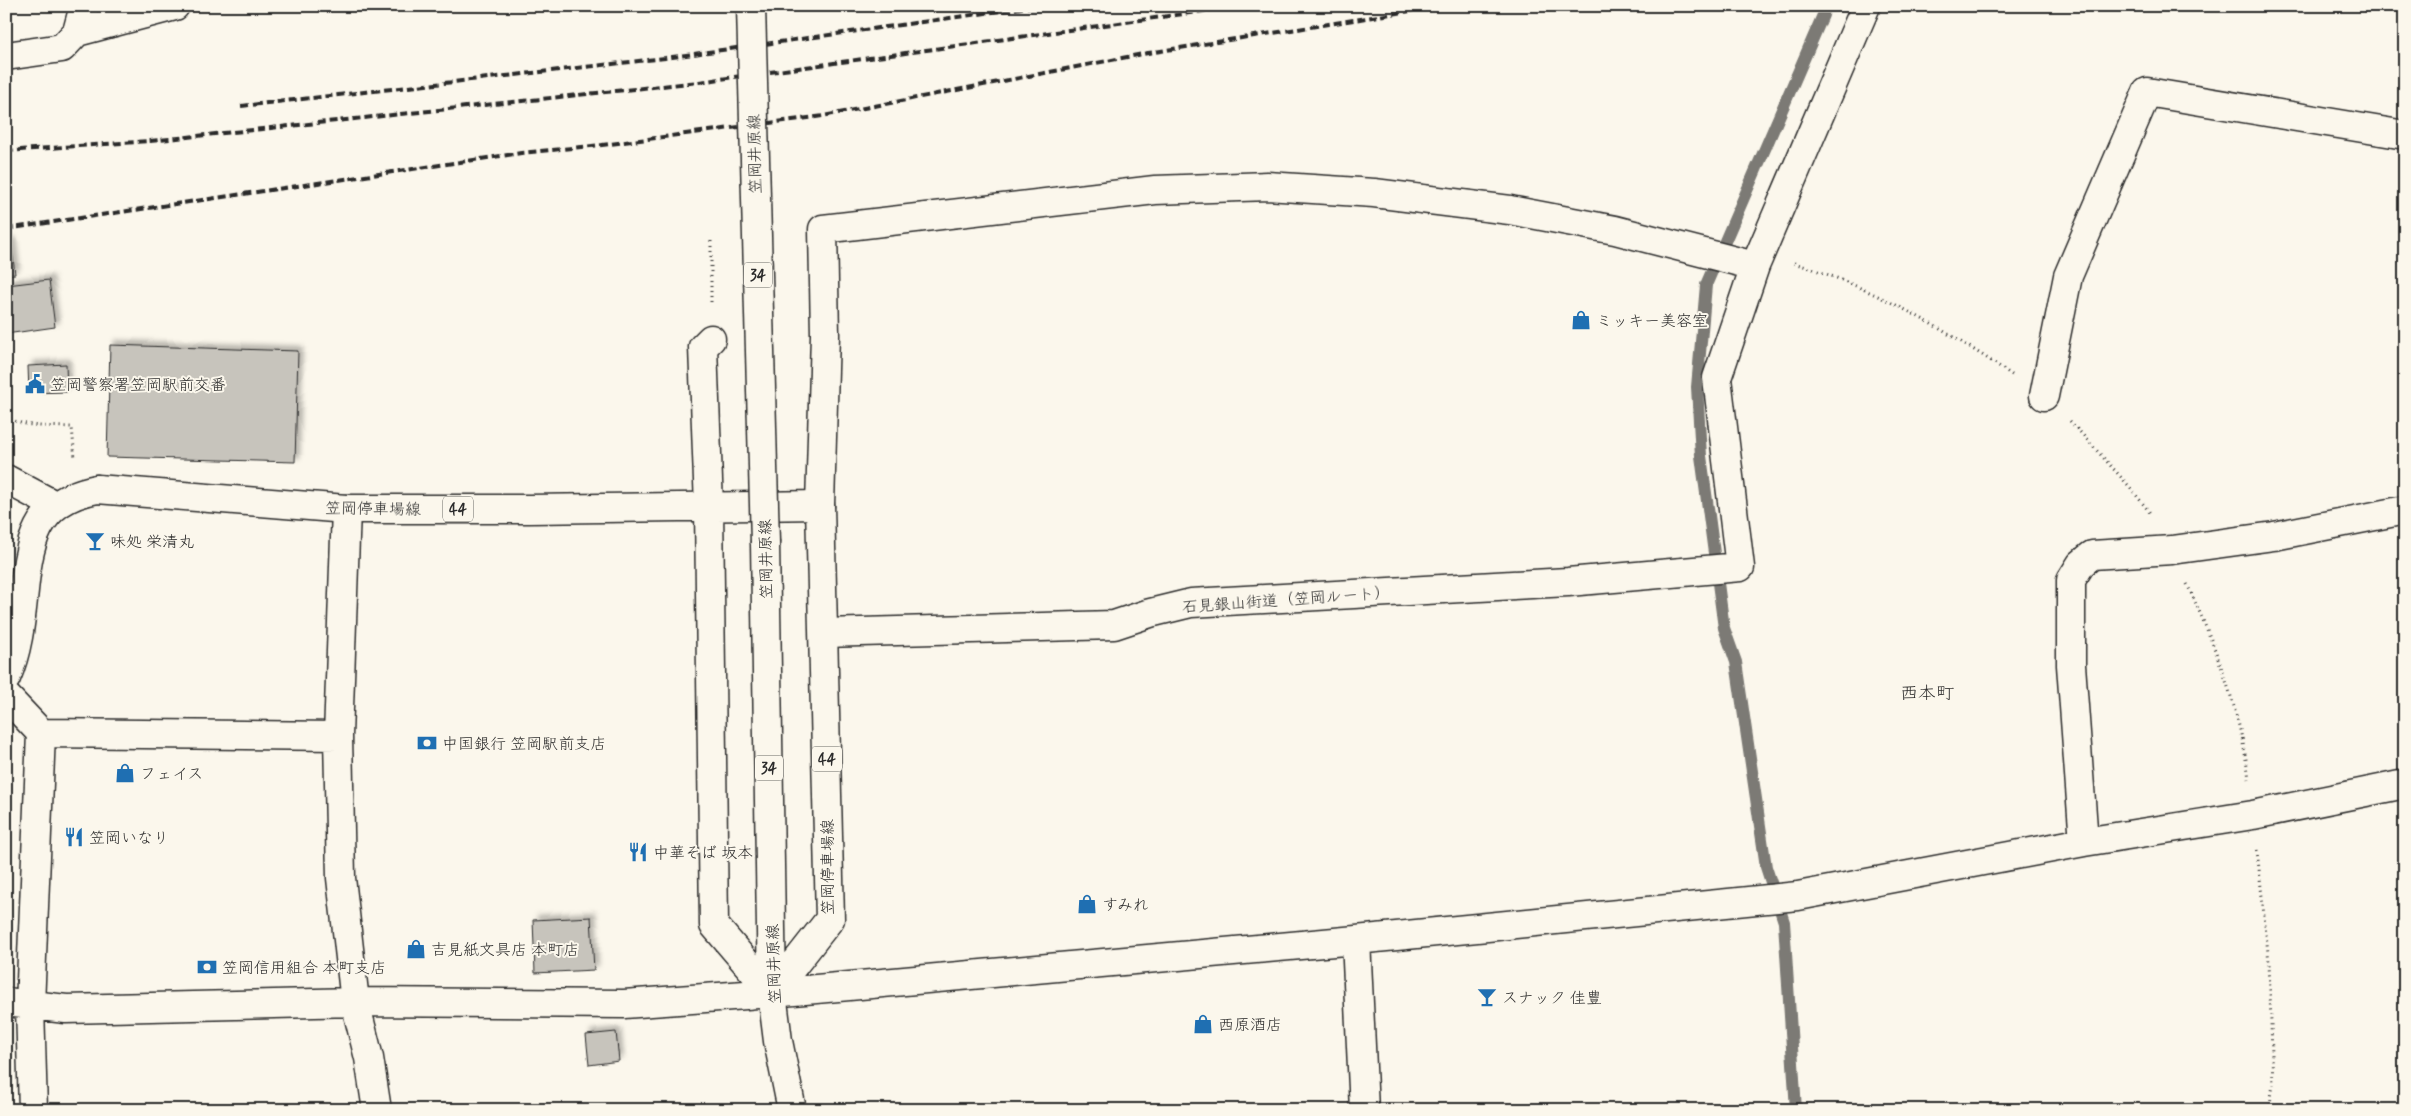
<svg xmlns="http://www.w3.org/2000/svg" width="2411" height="1116" font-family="Mynerve,'Klee One',sans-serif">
	<defs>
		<filter id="shadow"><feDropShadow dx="4.5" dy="-4.5" stdDeviation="2.5" flood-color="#0004"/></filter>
	</defs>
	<rect width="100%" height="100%" fill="#fbf7ec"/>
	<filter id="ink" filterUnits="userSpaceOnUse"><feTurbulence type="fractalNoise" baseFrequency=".02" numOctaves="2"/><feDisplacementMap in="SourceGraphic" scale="10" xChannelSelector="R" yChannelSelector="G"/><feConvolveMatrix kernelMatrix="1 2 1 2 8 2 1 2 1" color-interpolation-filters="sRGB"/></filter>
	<g filter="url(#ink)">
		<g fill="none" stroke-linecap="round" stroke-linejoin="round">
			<path stroke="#7b7a75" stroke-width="12" d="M1796,1110L1784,922L1766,867L1736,662L1724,628L1701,456L1697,387L1706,285L1823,15L1825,6"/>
		</g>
		<path fill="#c7c4bc" stroke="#2b2b2b" filter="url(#shadow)" d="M11,242L15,274L6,275V243Z
			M49,280L55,327L6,334V283L7,285Z
			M110,345L298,351L295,462L107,457Z
			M66,364L67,392L29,393L28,366Z
			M591,917L594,970L535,973L533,920Z
			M616,1032L619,1061L589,1065L586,1035Z"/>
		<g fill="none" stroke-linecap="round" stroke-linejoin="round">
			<defs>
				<path id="minor" d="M77,32L175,6
					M6,56L62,48L77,32L84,6
					M2044,396L2068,276L2147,92L2405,135
					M6,479L49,502
					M820,505L825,335L823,229L1155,190L1267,186L1374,193L1510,210L1615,230L1755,266
					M709,507L703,347L711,339
					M346,509L338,736L341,878L355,1002L369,1058L377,1110
					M824,633L1114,625L1150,613L1191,603L1568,582L1740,567L1717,378L1755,266L1866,6
					M6,678C40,600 0,507 97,489
					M6,696L41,733
					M2084,842L2253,815L2405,784
					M1356,940L1364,1110
					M6,1002L66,1009L355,1002L624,1004L772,993L1356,940L1798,896L2084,842L2071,665V580L2081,564L2092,555L2172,550L2274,536L2405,510
					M33,1110L30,1006L41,733L338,736"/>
				<path id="major" d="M97,489L346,509H529L820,505L830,919L772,993
					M709,507L714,925L772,993
					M765,543L772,993L778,1041L792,1110"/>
			</defs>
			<use href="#minor" stroke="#2b2b2b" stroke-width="31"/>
			<use href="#major" stroke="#2b2b2b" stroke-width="31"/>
			<path stroke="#2b2b2b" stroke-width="3" stroke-dasharray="1 4" stroke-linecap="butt" d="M711,241V303
				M1794,263C1872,287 1945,329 2012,375
				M6,417C26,428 49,426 72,427L75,459
				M2070,421L2129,486L2151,514
				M2187,584C2216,647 2240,710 2249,779
				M2257,850L2269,962L2273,1085L2269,1110"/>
			<use href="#minor" stroke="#fbf7ec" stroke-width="28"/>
			<use href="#major" stroke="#fbf7ec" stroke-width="28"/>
			<path stroke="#2b2b2b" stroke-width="4" stroke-dasharray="8 4" stroke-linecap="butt" d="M1031,8L1081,6
				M241,106L665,58L1036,6
				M6,151L150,141L699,82L1240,6
				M6,229L521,153L602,145L823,116L1148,53L1441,6"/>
			<defs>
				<path id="major-bridge" d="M751,6L765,543"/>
			</defs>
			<use href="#major-bridge" stroke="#2b2b2b" stroke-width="31" stroke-linecap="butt"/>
			<use href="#major-bridge" stroke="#fbf7ec" stroke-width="28"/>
		</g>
	</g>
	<defs>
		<symbol id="shop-bare" viewBox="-9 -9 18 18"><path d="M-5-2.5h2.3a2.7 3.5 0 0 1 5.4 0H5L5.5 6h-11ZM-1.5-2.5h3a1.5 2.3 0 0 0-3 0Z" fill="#1f6fb2" stroke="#fbf7ec" stroke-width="2.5" paint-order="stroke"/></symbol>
		<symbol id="civic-bare" viewBox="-9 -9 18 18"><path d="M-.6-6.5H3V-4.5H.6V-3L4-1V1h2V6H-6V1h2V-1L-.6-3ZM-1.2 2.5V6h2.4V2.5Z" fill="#1f6fb2" stroke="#fbf7ec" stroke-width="2.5" paint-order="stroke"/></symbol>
		<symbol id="bar-bare" viewBox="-9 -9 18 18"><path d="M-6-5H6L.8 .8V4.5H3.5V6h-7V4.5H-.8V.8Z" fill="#1f6fb2" stroke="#fbf7ec" stroke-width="2.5" paint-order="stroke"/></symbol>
		<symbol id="bank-bare" viewBox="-9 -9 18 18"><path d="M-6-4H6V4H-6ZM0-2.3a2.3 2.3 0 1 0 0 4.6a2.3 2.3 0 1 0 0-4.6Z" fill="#1f6fb2" stroke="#fbf7ec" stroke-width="2.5" paint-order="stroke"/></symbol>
		<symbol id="restaurant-bare" viewBox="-9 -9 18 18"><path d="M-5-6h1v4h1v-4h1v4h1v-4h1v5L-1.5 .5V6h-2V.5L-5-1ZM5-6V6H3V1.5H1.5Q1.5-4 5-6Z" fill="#1f6fb2" stroke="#fbf7ec" stroke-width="2.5" paint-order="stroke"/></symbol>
	</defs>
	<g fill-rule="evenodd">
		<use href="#shop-bare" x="1567" y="306" width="28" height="28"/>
		<use href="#civic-bare" x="21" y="370" width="28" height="28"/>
		<use href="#bar-bare" x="81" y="527" width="28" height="28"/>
		<use href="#bank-bare" x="413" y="729" width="28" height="28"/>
		<use href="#shop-bare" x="111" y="759" width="28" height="28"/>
		<use href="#restaurant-bare" x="60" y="823" width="28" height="28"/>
		<use href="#restaurant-bare" x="624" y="838" width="28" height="28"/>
		<use href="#shop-bare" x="1073" y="890" width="28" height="28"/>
		<use href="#shop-bare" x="402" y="935" width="28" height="28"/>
		<use href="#bank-bare" x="193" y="953" width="28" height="28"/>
		<use href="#bar-bare" x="1473" y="983" width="28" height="28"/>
		<use href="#shop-bare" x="1189" y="1010" width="28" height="28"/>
	</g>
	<g text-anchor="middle" stroke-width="4" stroke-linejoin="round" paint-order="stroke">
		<g fill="#fbf7ec" stroke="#696865" stroke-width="1">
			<rect x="744" y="262.5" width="28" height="25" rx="4"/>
			<rect x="443" y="496.5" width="30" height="25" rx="4"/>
			<rect x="812" y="746.5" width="30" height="25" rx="4"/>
			<rect x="755" y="755.5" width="28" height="25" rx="4"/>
		</g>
		<g font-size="15" font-weight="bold" fill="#2b2b2b">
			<text x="758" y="280">34</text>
			<text x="458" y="514">44</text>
			<text x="827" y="764">44</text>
			<text x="769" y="773">34</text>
		</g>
		<g font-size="16" fill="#2b2b2b" stroke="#fbf7ec">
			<text transform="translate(754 154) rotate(-91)" y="6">笠岡井原線</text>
			<text transform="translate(373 508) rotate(1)" y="6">笠岡停車場線</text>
			<text transform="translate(765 559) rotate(-91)" y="6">笠岡井原線</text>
			<text transform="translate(1286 599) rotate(-4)" y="6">石見銀山街道（笠岡ルート）</text>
			<text transform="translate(827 867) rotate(-90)" y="6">笠岡停車場線</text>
			<text transform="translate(773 964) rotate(-92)" y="6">笠岡井原線</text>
		</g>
		<g font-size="16" fill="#2b2b2b" stroke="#fbf7ec" text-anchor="start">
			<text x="1596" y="326">ミッキー美容室</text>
			<text x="50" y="390">笠岡警察署笠岡駅前交番</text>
			<text x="110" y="547">味処 栄清丸</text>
			<text x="442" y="749">中国銀行 笠岡駅前支店</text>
			<text x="140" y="779">フェイス</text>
			<text x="89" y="843">笠岡いなり</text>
			<text x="653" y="858">中華そば 坂本</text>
			<text x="1102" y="910">すみれ</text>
			<text x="431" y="955">吉見紙文具店 本町店</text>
			<text x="222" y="973">笠岡信用組合 本町支店</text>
			<text x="1502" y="1003">スナック 佳豊</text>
			<text x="1218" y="1030">西原酒店</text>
		</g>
		<g font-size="18" fill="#2b2b2b" stroke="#fbf7ec">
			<text x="1927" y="699">西本町</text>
		</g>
	</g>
	<rect width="2411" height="1116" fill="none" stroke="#fbf7ec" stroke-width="25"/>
	<rect x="12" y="12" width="2386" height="1091" fill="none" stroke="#2b2b2b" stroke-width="2" filter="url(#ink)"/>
</svg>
